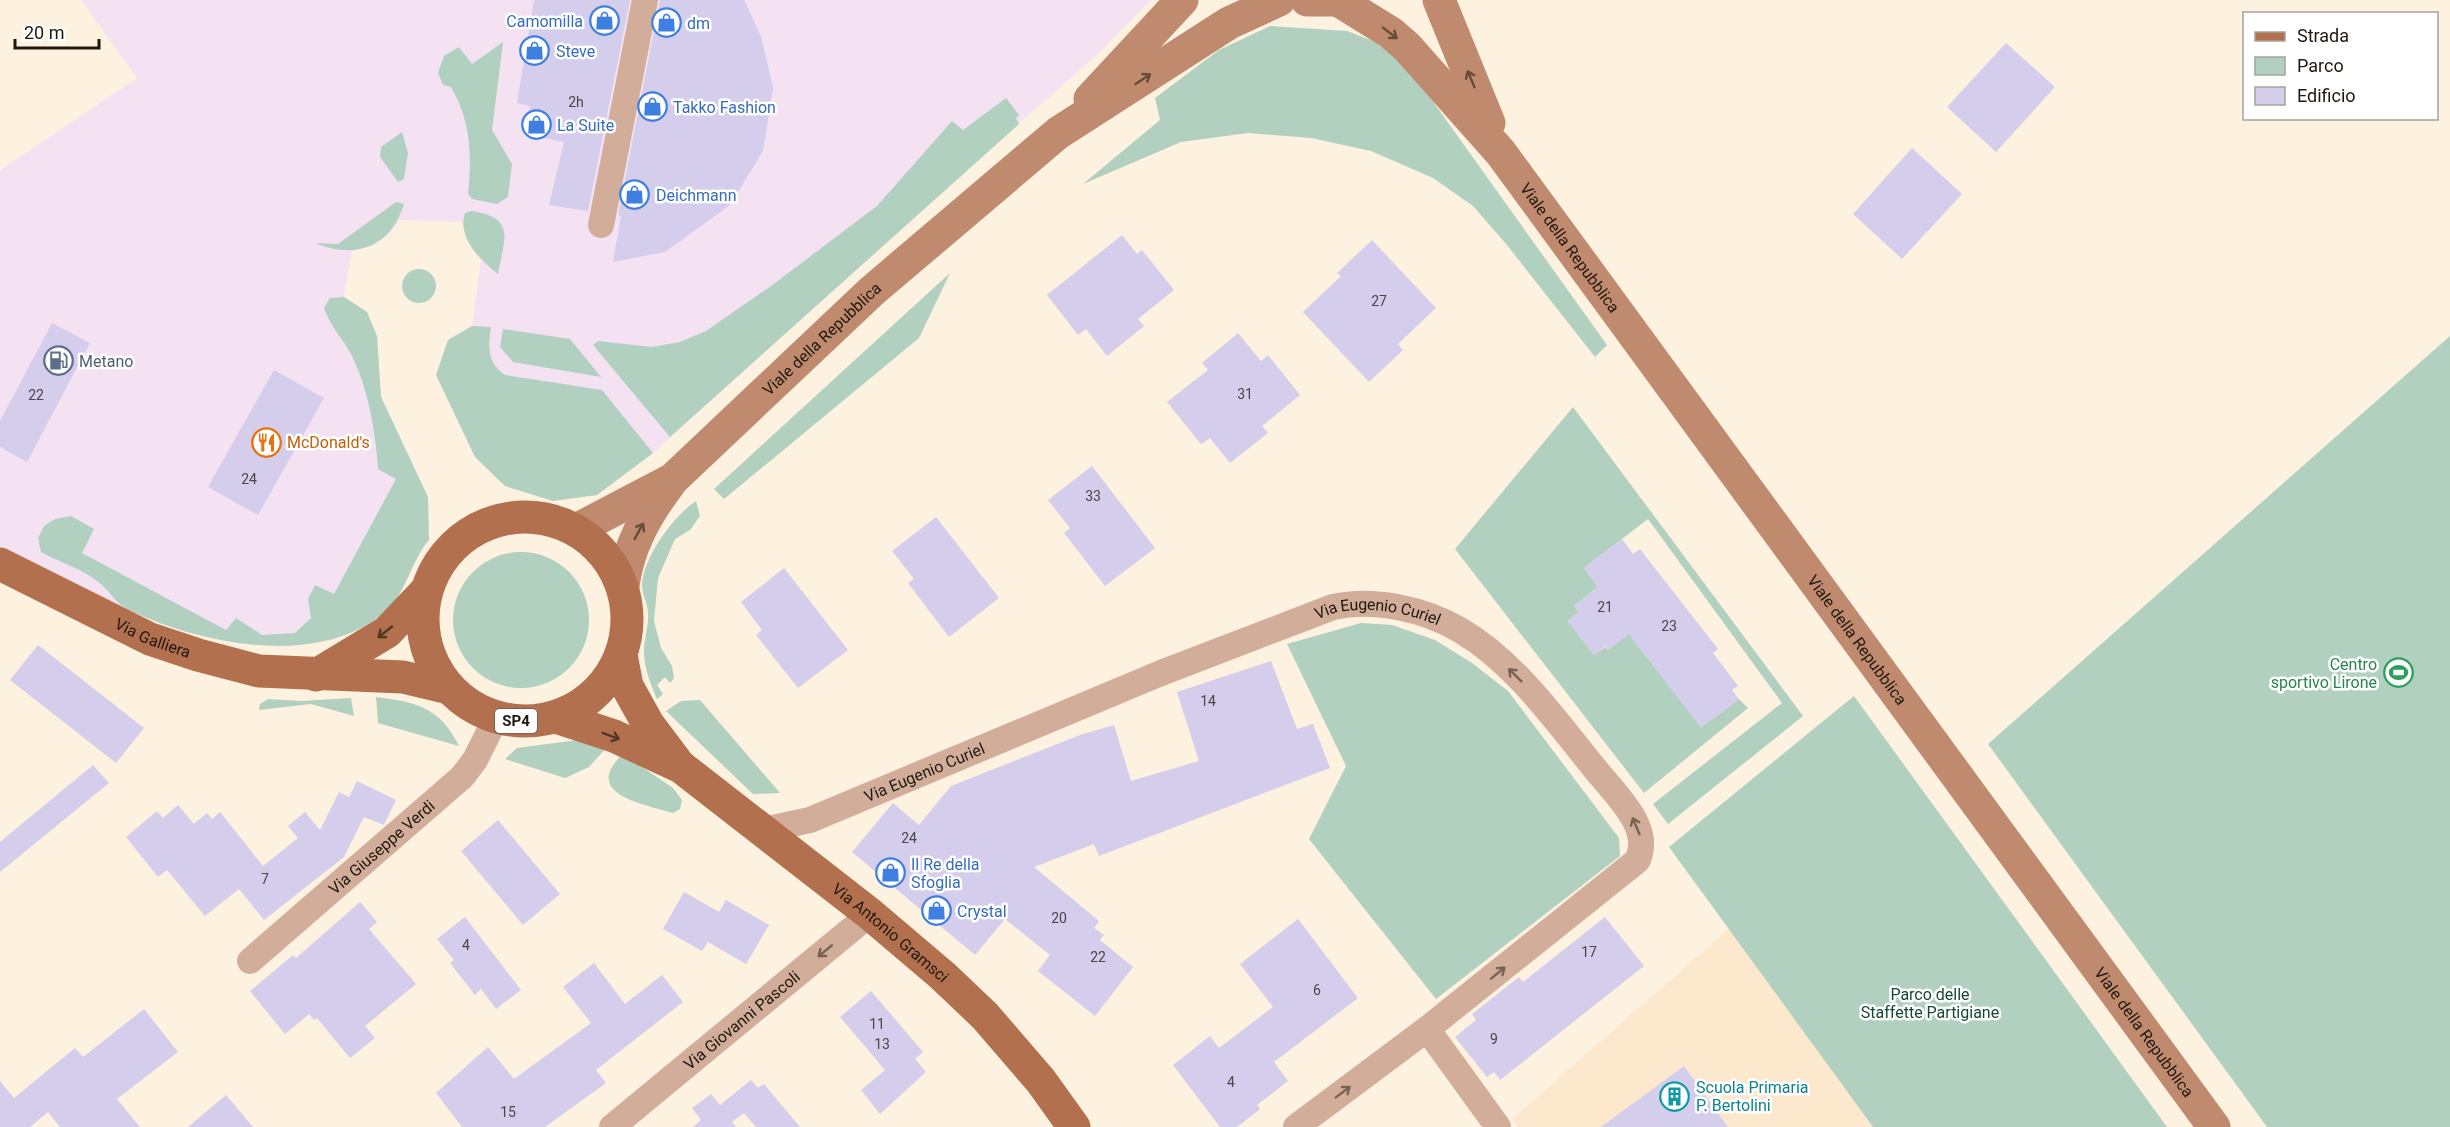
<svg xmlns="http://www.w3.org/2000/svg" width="2450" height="1127" font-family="Roboto,sans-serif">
	<rect width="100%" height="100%" fill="#fdf1e0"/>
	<path fill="#f4e2f3" d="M81,0H1151L1094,58L1026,117L653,453L597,495L553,501L505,486L475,457L436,375L448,340L472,326L481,260L467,240L462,222L400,220L387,236L370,246L352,251L344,297L367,312L377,336L381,397L428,497L429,540L417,554L401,592L367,625L343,636L290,647L235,643L182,631L102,600L0,547V170L137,78Z"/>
	<path fill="#fce8cd" d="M1730,928L1873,1127H1518L1512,1119Z"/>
	<path fill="#b1d0c0" d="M1270,26L1347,31L1386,46L1429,96L1607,345L1595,357L1507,245L1473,206L1433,178L1371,151L1311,138L1248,133L1181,142L1083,184L1160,120L1155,98L1219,50Z
		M503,42L492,130L512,164L508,197L497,204L472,199L468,194C472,156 471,121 451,87L443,85L438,73L444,56L459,47L472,64Z
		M1006,98L1019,115L1016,118L1019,124L670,437L593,345L598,341L652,347L680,342L706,331L771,286L877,206L952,121L963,130Z
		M402,132L408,153L404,179L398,182L380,157L381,147Z
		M396,202L404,204C391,247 355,260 315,243L338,244Z
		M472,211C517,218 504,239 498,274C480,260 457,238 465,213Z
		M402 286a17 17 0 1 1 34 0a17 17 0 1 1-34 0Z
		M950,273L919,338L724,499L714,489Z
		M344,297L367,312L377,336L381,397L428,497L429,540C411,561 407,591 387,610C321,670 199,644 127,609C117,604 110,592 101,584C85,570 59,562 41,552L38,538L44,526L55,519L71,516L94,529L82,553L226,630L236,618L262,635L295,633L311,618L308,599L315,585L334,594L396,479L378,469C375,429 369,392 352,356C343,339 330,326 324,308L330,298Z
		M472,326L491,327C488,346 487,363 505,375L602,390L653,453L597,495L553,501L505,486L475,457L436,375L448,340Z
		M503,329L570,339L601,377L513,362L500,347Z
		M2450,336V1127H2267L1988,744Z
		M1573,407L1803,716L1668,824L1653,804L1782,703L1648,519L1584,568L1598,587L1574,606L1579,612L1568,621L1594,655L1605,647L1608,650L1629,634L1701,727L1739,699L1748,708L1644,793L1455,549Z
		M696,501L700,516L690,530L675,539L658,578L654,621L661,648L672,666L674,678L670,683L665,677L657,685L663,694L657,699C651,685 645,670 644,655C643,641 649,627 648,613C648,604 642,595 642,585C643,557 674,516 696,501Z
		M453 620a68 68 0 1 1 136 0a68 68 0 1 1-136 0Z
		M1361,623L1392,625L1435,640L1472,663L1508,691L1619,838L1620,856L1436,999L1309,839L1346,766L1287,644Z
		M1854,696L2167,1127H1873L1669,847Z
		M376,697C416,702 440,707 459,746L378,723Z
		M351,698L354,716L311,704L259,710L260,704L268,699L302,701Z
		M700,700L780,793L753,794L666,711L681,701Z
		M578,740L607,747L589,767L565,778L505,759L517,748Z
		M623,754L673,788L682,800L680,809L673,813C644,804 580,794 623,754Z"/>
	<path fill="#d4cdeb" d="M534,0H630L588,211L549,205L564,142L525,134L530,106L517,103Z
		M660,0H744L761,36L773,88L763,151L730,205L665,252L613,262L621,216L618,215Z
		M2006,43L2055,87L1996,152L1947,107Z
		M1912,148L1962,194L1902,259L1853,214Z
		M1122,235L1137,254L1142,250L1174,290L1138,319L1144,326L1107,356L1086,329L1078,335L1047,295Z
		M1372,240L1436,308L1398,344L1403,350L1369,382L1303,312L1341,276L1337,273Z
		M52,323L90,343L27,462L0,447V421Z
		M1238,333L1261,361L1268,355L1300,395L1262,426L1268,433L1230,463L1210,438L1201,444L1167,402L1208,370L1202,363Z
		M274,370L324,398L258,515L208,487Z
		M1092,466L1155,548L1105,586L1064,533L1070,528L1048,500Z
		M936,517L999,598L949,637L908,583L914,579L892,551Z
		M1622,539L1633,554L1640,549L1718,649L1713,653L1738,686L1732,690L1739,699L1701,727L1629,634L1608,650L1605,646L1594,655L1568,621L1579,612L1574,606L1598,587L1584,568Z
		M784,568L848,650L798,688L756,635L762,630L741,602Z
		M38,645L144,728L116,763L10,680Z
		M1271,661L1297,729L1313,724L1330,768L1099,856L1094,844L1034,867L1099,921L1094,928L1104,935L1100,940L1133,967L1095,1016L1038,971L1050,955L1005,919L975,955L852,852L893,803L919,825L951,786L1080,735L1114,725L1131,781L1199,761L1177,692Z
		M93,765L109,783L0,872V842Z
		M357,781L396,800L384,825L364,817L344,857L264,920L239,889L205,916L167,870L158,877L126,837L157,811L163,818L178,805L194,824L207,813L212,819L220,812L263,866L298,838L288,826L305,812L320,830L339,792L349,797Z
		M498,820L560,894L523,925L461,851Z
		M684,892L719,912L726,900L769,925L746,964L708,942L702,951L663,929Z
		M360,902L377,922L369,929L416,984L365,1026L375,1038L350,1058L317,1018L314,1020L309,1014L285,1034L250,991L293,955L296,958Z
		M465,917L521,990L496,1009L481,989L475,995L450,963L454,960L437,939Z
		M1605,917L1644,966L1500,1080L1494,1072L1487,1077L1455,1037L1476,1020L1472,1014L1519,977L1523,982Z
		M1298,919L1358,998L1274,1062L1288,1081L1257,1105L1260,1109L1237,1127H1220L1173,1065L1210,1036L1219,1048L1273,1007L1240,964Z
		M594,963L625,1004L662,975L683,1002L596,1070L606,1083L545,1127H462L436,1093L488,1047L514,1079L591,1023L563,987Z
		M871,991L923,1052L915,1059L926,1072L880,1114L861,1090L885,1070L840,1017Z
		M144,1009L178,1052L117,1099L140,1127H60L48,1112L30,1127H0V1081L14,1098L75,1048L83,1057Z
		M1684,1066L1728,1127H1601Z
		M751,1080L758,1088L764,1084L800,1127H756L744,1113L732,1122L736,1127H693L701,1120L692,1108L711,1094L720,1105Z
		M226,1095L253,1127H188Z"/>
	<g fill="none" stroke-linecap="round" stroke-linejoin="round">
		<g stroke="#d2ad9a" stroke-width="26">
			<path d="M601,225L645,0"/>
			<path id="s1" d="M763,830L810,820L1161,673L1333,607C1374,598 1424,609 1460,630C1516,663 1556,721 1596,770C1609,786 1626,803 1635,821C1642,835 1643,846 1638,860L1427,1029L1296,1127"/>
			<path id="s2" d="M250,961L462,777L475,760L496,718"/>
			<path d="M1427,1029L1498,1127"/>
			<path id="s3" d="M612,1127L870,914"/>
		</g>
		<g stroke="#c08a6f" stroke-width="33">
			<path d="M1307,0H1348"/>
			<path d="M1439,0L1489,123"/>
			<path id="s4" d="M1341,2L1391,33L1407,47L1501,153L2214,1127"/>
			<path d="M1090,99L1182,0"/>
			<path id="s5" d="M576,530L673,479L872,291L1058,133L1229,23L1279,0"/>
			<path d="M623,586C628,546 646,515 670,483"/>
		</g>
		<g stroke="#b2704e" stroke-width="33">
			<circle cx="525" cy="619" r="102"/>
			<path id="s6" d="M0,564L150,639L198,655L259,671L403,677L449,688"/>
			<path d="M621,655L627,686L648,724L678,764"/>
			<path d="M316,675L387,632L426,591"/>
			<path id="s7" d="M556,717L614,736L681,767L870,914L943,976L985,1016L1041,1081L1074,1127"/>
		</g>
	</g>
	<defs><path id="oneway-shaft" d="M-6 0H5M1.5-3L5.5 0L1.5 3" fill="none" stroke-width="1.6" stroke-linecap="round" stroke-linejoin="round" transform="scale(1.5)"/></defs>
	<g stroke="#674b3a">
		<use href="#oneway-shaft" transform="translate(1390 33) rotate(37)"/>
		<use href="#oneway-shaft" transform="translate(1143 79) rotate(-33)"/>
		<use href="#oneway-shaft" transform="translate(1471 79) rotate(-113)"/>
		<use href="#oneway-shaft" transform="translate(639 531) rotate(-61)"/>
	</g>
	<g stroke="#523724">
		<use href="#oneway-shaft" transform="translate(385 632) rotate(142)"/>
		<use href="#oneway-shaft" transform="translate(611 736) rotate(21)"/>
	</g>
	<g stroke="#786254">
		<use href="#oneway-shaft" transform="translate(1515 675) rotate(-135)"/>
		<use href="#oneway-shaft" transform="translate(1636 826) rotate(-113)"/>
		<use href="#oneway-shaft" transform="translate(825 951) rotate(140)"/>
		<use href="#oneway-shaft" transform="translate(1498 973) rotate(-39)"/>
		<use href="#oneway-shaft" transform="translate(1343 1092) rotate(-37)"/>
	</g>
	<defs>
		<symbol id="shop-ring" viewBox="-11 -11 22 22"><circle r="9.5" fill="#fff" stroke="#3f7fe0" stroke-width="1.5"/><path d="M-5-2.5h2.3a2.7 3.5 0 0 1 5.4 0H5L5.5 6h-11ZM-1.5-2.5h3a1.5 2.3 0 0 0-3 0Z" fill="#3f7fe0"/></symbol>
		<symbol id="fuel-ring" viewBox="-11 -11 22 22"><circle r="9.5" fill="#fff" stroke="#5c6f8a" stroke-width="1.5"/><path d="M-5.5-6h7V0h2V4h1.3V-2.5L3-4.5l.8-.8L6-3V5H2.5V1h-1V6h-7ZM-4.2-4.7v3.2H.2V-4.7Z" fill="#5c6f8a"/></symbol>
		<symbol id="restaurant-ring" viewBox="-11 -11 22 22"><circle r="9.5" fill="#fff" stroke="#e8710a" stroke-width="1.5"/><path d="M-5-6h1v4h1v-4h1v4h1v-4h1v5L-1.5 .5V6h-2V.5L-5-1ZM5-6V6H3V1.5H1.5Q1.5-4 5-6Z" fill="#e8710a"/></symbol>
		<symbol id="stadium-ring" viewBox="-11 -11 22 22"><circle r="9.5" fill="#fff" stroke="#2e9e5b" stroke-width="1.5"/><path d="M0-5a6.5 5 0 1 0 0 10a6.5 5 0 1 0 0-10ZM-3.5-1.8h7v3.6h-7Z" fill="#2e9e5b"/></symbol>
		<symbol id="building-ring" viewBox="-11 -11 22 22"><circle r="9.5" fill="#fff" stroke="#0f9aa8" stroke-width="1.5"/><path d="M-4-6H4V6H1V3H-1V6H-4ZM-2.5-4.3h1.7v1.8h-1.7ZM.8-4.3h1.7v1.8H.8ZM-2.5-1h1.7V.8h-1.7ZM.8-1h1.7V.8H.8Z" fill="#0f9aa8"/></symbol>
	</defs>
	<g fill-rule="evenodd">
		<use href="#shop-ring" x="588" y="4" width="33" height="33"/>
		<use href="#shop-ring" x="650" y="6" width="33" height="33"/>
		<use href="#shop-ring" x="518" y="34" width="33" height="33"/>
		<use href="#shop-ring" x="636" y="90" width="33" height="33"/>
		<use href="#shop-ring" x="520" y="108" width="33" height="33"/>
		<use href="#shop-ring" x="618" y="178" width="33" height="33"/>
		<use href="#fuel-ring" x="42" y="344" width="33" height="33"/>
		<use href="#restaurant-ring" x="250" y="426" width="33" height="33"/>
		<use href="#stadium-ring" x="2382" y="656" width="33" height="33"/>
		<use href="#shop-ring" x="874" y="856" width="33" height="33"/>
		<use href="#shop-ring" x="920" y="894" width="33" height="33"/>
		<use href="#building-ring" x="1658" y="1080" width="33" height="33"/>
	</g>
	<g text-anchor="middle" stroke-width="5" stroke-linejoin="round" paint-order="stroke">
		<g font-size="14" fill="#4c4545">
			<text x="576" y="107">2h</text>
			<text x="1379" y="306">27</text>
			<text x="1245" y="399">31</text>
			<text x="36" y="400">22</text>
			<text x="249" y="484">24</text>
			<text x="1093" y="501">33</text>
			<text x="1605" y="612">21</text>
			<text x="1669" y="631">23</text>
			<text x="1208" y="706">14</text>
			<text x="909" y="843">24</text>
			<text x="265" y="884">7</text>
			<text x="1059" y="923">20</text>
			<text x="466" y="950">4</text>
			<text x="1589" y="957">17</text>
			<text x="1098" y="962">22</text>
			<text x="1317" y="995">6</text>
			<text x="877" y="1029">11</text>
			<text x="1494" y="1044">9</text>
			<text x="882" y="1049">13</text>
			<text x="1231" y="1087">4</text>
			<text x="508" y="1117">15</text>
		</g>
		<rect fill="#fff" stroke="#625d56" stroke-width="1.5" x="495" y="709" width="42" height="24" rx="4.5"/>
		<g font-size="15" font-weight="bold" fill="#1f180e">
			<text x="516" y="726">SP4</text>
		</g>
		<g font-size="16" fill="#366cbe" stroke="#fff" text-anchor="start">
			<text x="583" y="27" text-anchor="end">Camomilla</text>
			<text x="687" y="29">dm</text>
			<text x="556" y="57">Steve</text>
			<text x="673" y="113">Takko Fashion</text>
			<text x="557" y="131">La Suite</text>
			<text x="656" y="201">Deichmann</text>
			<text x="911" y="870">Il Re della<tspan x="911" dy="18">Sfoglia</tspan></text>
			<text x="957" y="917">Crystal</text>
		</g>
		<g font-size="16" fill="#1f180e" stroke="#fff">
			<text dy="6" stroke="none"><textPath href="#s4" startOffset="339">Viale della Repubblica</textPath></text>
			<text dy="6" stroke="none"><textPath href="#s5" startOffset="314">Viale della Repubblica</textPath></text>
			<text dy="6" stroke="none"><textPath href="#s1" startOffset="658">Via Eugenio Curiel</textPath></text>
			<text dy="6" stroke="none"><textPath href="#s6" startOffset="170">Via Galliera</textPath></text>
			<text dy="6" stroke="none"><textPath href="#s4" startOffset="825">Viale della Repubblica</textPath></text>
			<text dy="6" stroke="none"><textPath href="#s1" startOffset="172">Via Eugenio Curiel</textPath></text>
			<text dy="6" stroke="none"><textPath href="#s2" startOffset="174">Via Giuseppe Verdi</textPath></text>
			<text dy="6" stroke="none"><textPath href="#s7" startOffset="402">Via Antonio Gramsci</textPath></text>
			<text dy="6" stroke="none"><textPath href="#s3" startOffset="168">Via Giovanni Pascoli</textPath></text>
			<text dy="6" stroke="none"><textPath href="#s4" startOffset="1311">Viale della Repubblica</textPath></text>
		</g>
		<g font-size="16" fill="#4e5e75" stroke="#fff" text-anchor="start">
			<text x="79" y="367">Metano</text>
		</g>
		<g font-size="16" fill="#c56008" stroke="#fff" text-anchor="start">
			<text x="287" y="448">McDonald's</text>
		</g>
		<g font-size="16" fill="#27864d" stroke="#fff" text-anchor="end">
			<text x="2377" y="670">Centro<tspan x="2377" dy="18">sportivo Lirone</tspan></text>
		</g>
		<g font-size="16" fill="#134935" stroke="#fff">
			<text x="1930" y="1000">Parco delle<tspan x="1930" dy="18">Staffette Partigiane</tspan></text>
		</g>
		<g font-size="16" fill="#0d838f" stroke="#fff" text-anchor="start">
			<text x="1696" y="1093">Scuola Primaria<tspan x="1696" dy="18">P. Bertolini</tspan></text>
		</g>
	</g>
	<rect x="2243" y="12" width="195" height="108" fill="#ffffff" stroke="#a5a39f" stroke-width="1.5"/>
	<rect x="2255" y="32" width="30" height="9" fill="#b2704e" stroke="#a5a39f" stroke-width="1.5"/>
	<text x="2297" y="42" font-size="18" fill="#1f180e">Strada</text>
	<rect x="2255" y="57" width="30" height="18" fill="#b1d0c0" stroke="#a5a39f" stroke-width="1.5"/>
	<text x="2297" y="72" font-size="18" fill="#1f180e">Parco</text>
	<rect x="2255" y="87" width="30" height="18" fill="#d4cdeb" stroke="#a5a39f" stroke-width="1.5"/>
	<text x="2297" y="102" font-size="18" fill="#1f180e">Edificio</text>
	<path d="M15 39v9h84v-9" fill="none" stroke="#1f180e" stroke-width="3"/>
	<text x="24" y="39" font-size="18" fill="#1f180e" stroke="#ffffff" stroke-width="4.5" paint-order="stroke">20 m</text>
</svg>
